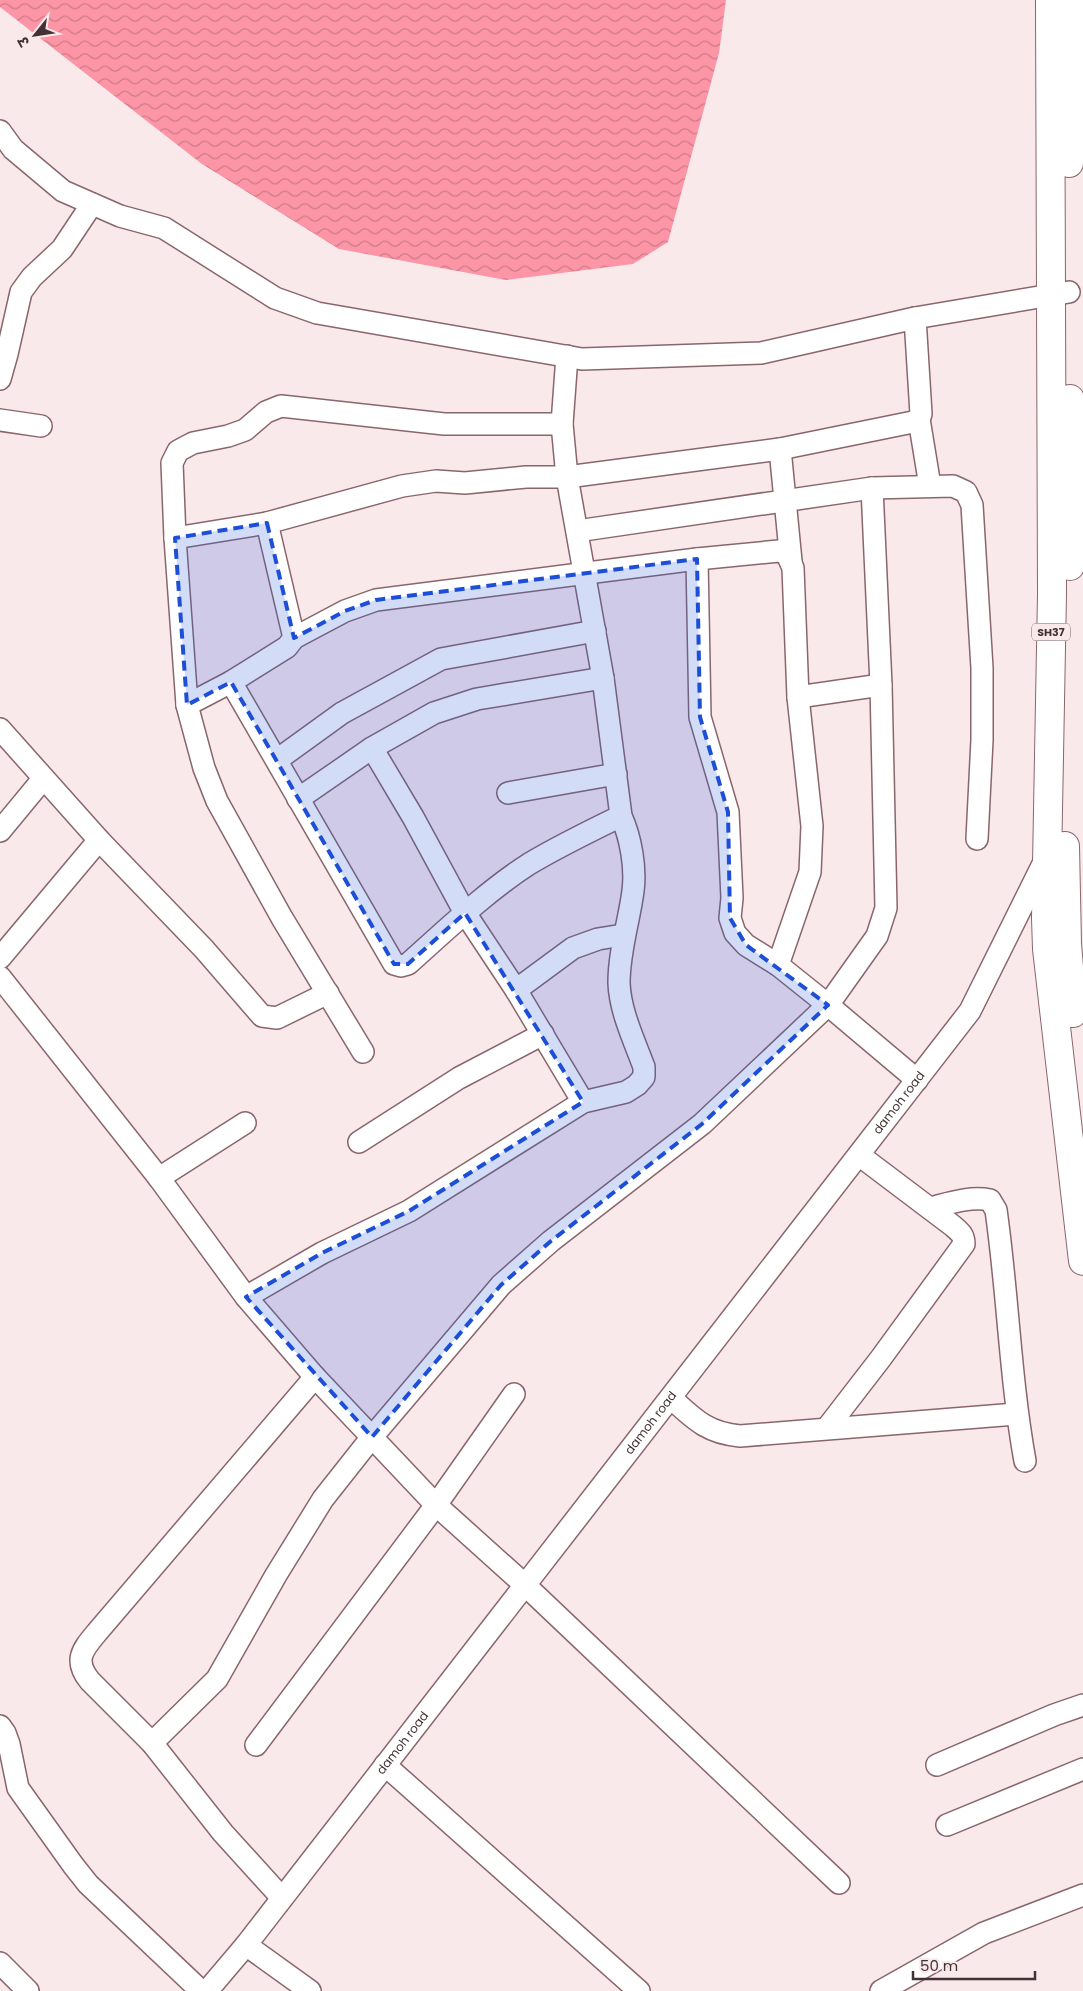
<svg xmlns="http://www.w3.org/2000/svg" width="1083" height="1991" font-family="Poppins,'Noto Sans Devanagari',sans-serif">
	<defs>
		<pattern id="water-waves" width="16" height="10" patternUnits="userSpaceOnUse" patternTransform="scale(1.25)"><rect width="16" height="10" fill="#fc95a6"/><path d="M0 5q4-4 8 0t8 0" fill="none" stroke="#ce7a88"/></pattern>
	</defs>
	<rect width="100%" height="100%" fill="#fae9eb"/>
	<path fill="url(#water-waves)" d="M0,0H726L719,53L668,242L633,264L506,280L339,249L202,164L0,7Z"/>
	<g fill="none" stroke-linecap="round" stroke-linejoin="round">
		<defs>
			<g id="minor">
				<path d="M0,131L13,149L63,191L120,216L164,228L275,298L317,313L582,359L761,353L915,318L1069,292"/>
				<path d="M0,379L7,354L21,292L32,277L62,249L92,204"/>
				<path d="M919,419L930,486"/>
				<path d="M0,420L41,426"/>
				<path d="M780,449L791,561"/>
				<path d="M267,523L294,638"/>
				<path d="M577,531L872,488L953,486L966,492L972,505L982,668V740L977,839"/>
				<path d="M175,538L267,523L402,486L436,481L465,483L526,477H567L780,449L913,422L919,419L921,414L915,318"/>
				<path d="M697,559L700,717L728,812L732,898L730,918L735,933L746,945L778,965L828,1005L917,1080"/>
				<path d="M231,682L394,964L401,966L408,964C446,930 487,891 529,864C559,846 590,831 621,816"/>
				<path d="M798,697L881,685"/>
				<path d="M187,705L231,682L287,647L294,638L345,611L376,600L697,559L779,551L787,554L793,568L798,697L812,826L810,872L778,965"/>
				<path d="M0,729L99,840L204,949L262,1016L277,1018L328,993"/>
				<path d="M372,748L413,817L465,913L516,990L583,1102"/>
				<path d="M277,760L342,713L441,659L595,631"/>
				<path d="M508,793L616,774"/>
				<path d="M298,799L372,748L434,713L477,699L603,678"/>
				<path d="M0,831L43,779"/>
				<path d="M0,958L99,840"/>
				<path d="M0,977L159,1178L246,1297L315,1377L436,1505L525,1585L839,1883"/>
				<path d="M516,990L573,948L598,939L623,935"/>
				<path d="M363,1052L282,918L217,801L204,768L187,705L175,538L172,463L178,451L193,443L228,436L245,430L266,412L281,406L444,424H562"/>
				<path d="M359,1142L459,1078L543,1034"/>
				<path d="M159,1178L245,1123"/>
				<path d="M930,1208C950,1203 970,1196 990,1200L996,1210C1008,1294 1010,1378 1025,1461"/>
				<path d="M246,1297L322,1253L409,1211L583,1102L626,1092L637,1085L644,1077V1067C634,1040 620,1011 619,983C619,951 629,922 633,891C636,868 631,838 621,816L603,678L567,477L562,424L567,356"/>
				<path d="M671,1398C694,1419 707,1433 740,1436L1016,1414"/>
				<path d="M827,1428L881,1358L964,1244C964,1235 960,1232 953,1226L859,1155"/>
				<path d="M0,1726L5,1733L9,1744L18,1788L73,1865L88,1884L201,1991"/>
				<path d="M152,1743L217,1679L276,1575L323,1499L372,1437L501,1285L551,1241L702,1124L828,1005L877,936L886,908L881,685L872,488"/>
				<path d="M256,1745L436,1505L514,1394"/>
				<path d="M385,1765L639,1991"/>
				<path d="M937,1765L1054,1715L1083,1705"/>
				<path d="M947,1825L1083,1769"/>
				<path d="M282,1898L223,1833L152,1743L90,1681C72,1659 84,1648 99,1630L315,1377"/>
				<path d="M246,1945L310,1991"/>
				<path d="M0,1963L28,1991"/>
				<path id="s1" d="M207,1991L246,1945L970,1011L1045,860"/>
				<path d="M881,1991L984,1933L1083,1895"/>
			</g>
			<path id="major" d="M1050,0L1052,594L1046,918L1047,949L1083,1261
				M1069,163L1070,0
				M1070,399V566
				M1065,846L1067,944L1073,1013"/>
		</defs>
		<use href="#minor" stroke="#89666b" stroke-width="24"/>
		<use href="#major" stroke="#89666b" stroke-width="30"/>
		<use href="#minor" stroke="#fff" stroke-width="21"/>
		<use href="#major" stroke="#fff" stroke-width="28"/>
	</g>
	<path fill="#1d4ed8" fill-opacity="0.2" stroke="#1d4ed8" stroke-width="4" stroke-dasharray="10 6" stroke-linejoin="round" d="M267,523L294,638L345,611L376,600L697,559L700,717L728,812L730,918L746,945L828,1005L702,1124L551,1241L501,1285L372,1437L246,1297L322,1253L409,1211L583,1102L465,913L408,964H394L231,682L187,705L175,538Z"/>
	<g text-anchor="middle" stroke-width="4.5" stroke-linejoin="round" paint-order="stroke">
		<rect fill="#fae9eb" stroke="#79696b" stroke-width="1" x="1032" y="623.5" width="38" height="17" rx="4"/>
		<g font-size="11" font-weight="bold" fill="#423234">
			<text x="1051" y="636">SH37</text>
		</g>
		<g font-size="12" fill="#423234" stroke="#fae9eb">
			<text dy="4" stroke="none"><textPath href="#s1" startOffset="1126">damoh road</textPath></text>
			<text dy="4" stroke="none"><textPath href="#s1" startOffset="721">damoh road</textPath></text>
			<text dy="4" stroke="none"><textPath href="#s1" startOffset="316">damoh road</textPath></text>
		</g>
	</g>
	<g transform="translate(35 35) rotate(240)" stroke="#fae9eb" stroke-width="4" paint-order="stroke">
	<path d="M0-4L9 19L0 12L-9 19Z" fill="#423234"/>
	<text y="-8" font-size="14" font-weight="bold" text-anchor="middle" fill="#423234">उ</text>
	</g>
	<path d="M913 1971v8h122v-8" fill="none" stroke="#423234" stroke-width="2.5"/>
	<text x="920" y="1971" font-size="15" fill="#423234" stroke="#fae9eb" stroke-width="4" paint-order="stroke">50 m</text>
</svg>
